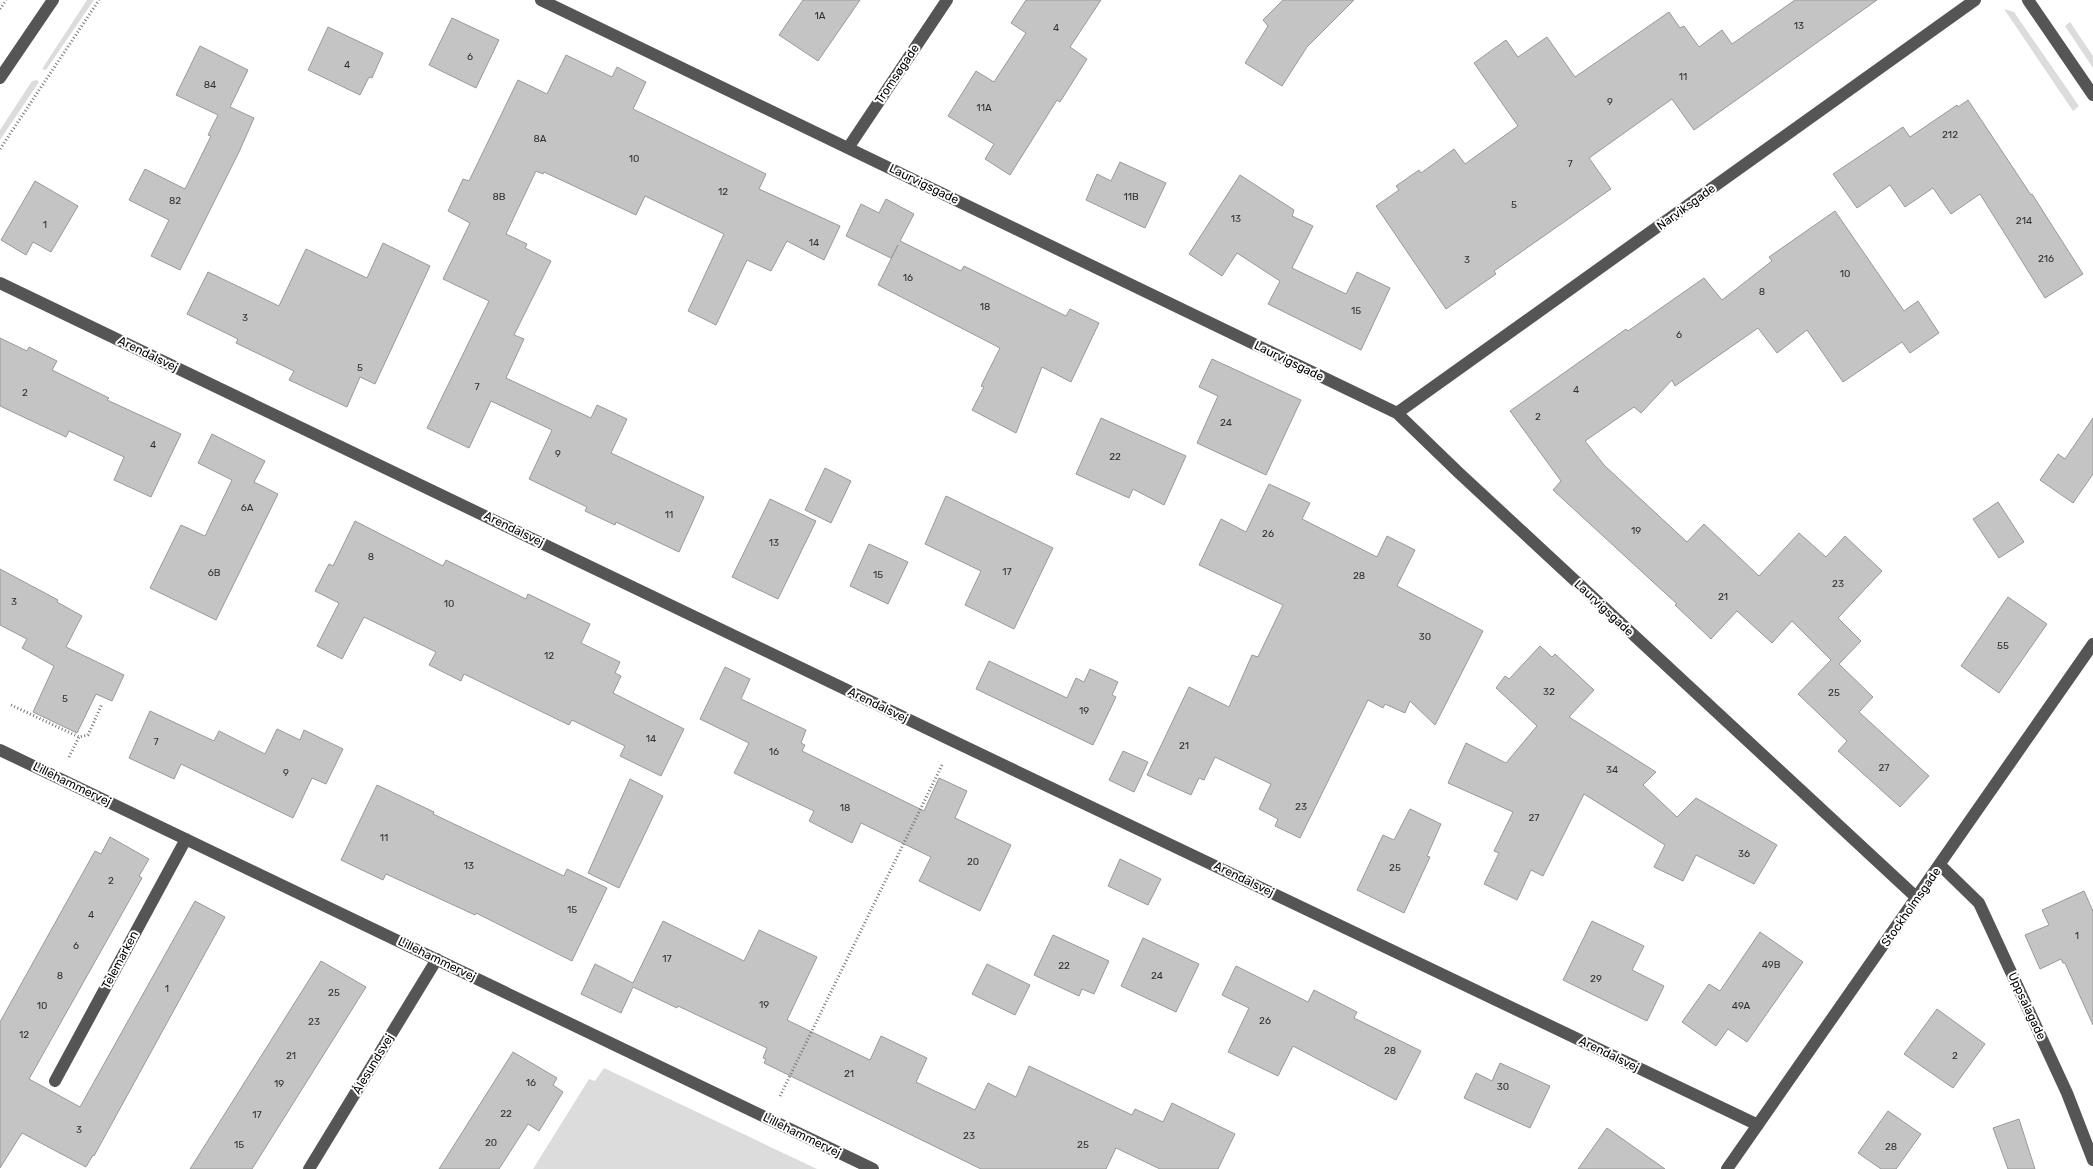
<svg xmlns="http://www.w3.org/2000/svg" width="2093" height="1169" font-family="Rubik,sans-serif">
	<rect width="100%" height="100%" fill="#fff"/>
	<path fill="#dcdcdc" d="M87,0H94L46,70L42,69Z
		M2004,9L2014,12L2079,106L2073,111Z
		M2070,22L2093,56V68L2065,26Z
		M37,80L39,82L0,140V130L32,81Z
		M604,1068L817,1169H533L589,1079L595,1081Z"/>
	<path fill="#c4c4c4" stroke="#999" d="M803,0H860L818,61L779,35Z
		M1026,0H1101L1070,47L1087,59L1060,102L1057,100L1010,175L985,159L994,144L948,116L976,71L994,82L1026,33L1011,23Z
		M1283,0H1354L1307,47L1282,86L1245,63L1268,26L1263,20Z
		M1795,0H1877L1694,130L1672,99L1589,158L1611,189L1494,271L1496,274L1446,309L1376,206L1399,190L1396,186L1419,170L1421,173L1454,149L1465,164L1518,126L1474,63L1506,40L1518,57L1547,37L1575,77L1669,12L1680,28L1684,26L1699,47L1722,30L1732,44Z
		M452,18L499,40L476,88L429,65Z
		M328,27L383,53L372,78L369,77L360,95L308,70Z
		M200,46L248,70L230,107L254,118L239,152L180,270L151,256L169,220L129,200L145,169L185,189L211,136L208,135L218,115L176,95Z
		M566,55L612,77L617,67L646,82L633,109L766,174L759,189L840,226L824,260L787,241L771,271L747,260L716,325L688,311L724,234L645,196L636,215L544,172L543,174L536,171L506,234L527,244L525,248L551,261L514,335L524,339L506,378L591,418L597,405L627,419L611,453L704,497L679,552L616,522L615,525L585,511L587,507L529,479L552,430L491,401L469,448L427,428L489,301L443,279L470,223L448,211L463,179L469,181L518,80L547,94Z
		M1968,100L2031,195L2032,194L2083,274L2045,298L1980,194L1951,214L1933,188L1905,207L1890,185L1857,208L1833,174L1903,127L1910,137L1957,105L1958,107Z
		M1120,162L1166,183L1145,228L1086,200L1097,174L1111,181Z
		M1240,175L1294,210L1292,216L1313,226L1292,268L1346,294L1357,272L1390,288L1361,350L1268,304L1280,281L1237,253L1222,276L1189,254Z
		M35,181L78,206L51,252L33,242L26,255L1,240Z
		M886,199L914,214L900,241L961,271L964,266L1066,316L1070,309L1099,323L1071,382L1042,367L1016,433L972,410L984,387L981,386L1000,348L878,285L898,245L891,258L846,236L861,204L879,213Z
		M1835,211L1904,311L1918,301L1939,333L1910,353L1902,342L1843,382L1807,330L1777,353L1758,328L1675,386L1672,380L1641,413L1634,407L1585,441L1604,465L1687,542L1704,524L1759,576L1799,533L1826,557L1845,536L1882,571L1838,618L1861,641L1839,664L1873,697L1859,712L1929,776L1900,807L1838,751L1847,741L1798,694L1831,660L1792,621L1772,643L1737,611L1711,639L1675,605L1677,604L1553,490L1561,481L1510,411L1626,329L1628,331L1704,278L1722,300L1772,261L1769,257Z
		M383,243L430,266L375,384L360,377L347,407L289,380L294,371L236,343L238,339L187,314L208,272L279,306L306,249L367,278Z
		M0,338L27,351L29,347L57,361L52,370L109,398L107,400L181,434L151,497L114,480L124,457L69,431L66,437L0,406Z
		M1212,359L1301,400L1266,475L1197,443L1218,396L1199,387Z
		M1101,418L1186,456L1164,505L1133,489L1129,498L1076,474Z
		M2093,418V474L2073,503L2040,480L2058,454L2065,459Z
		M212,434L265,461L254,482L278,494L216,620L150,588L181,525L205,536L232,480L198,463Z
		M825,468L851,481L831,523L805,510Z
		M1269,484L1310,503L1302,519L1377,557L1387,536L1415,550L1397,586L1483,631L1435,725L1410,701L1405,713L1385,704L1383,708L1368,700L1300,838L1275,826L1278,819L1259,809L1271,784L1215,757L1204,780L1199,778L1191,795L1147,775L1189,687L1229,707L1252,655L1258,657L1283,605L1199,565L1221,519L1246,532Z
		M946,496L1053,548L1014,629L965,605L981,571L925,544Z
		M770,499L816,521L778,599L732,577Z
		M1998,502L2024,542L1999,558L1973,519Z
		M355,521L443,566L446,560L526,599L528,594L590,624L581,643L620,662L615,673L621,676L613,693L684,729L661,776L620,756L625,746L572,720L569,725L464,674L461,681L429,665L436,652L364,617L342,659L317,646L339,603L315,591L329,564L333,566Z
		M869,544L908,562L888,604L850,586Z
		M0,569L58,600L57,602L82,616L66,647L124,675L112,701L96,694L77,733L33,712L54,666L22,648L27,639L0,625Z
		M2008,597L2047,624L1999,693L1961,666Z
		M1540,646L1552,657L1555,654L1594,690L1569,717L1656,772L1643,785L1677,817L1696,798L1777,845L1754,884L1696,855L1683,881L1654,867L1665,845L1584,794L1543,876L1531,870L1517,900L1484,884L1499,853L1494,851L1513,812L1448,783L1466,743L1506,763L1537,726L1496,688L1505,676L1509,679Z
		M989,661L1067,698L1076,678L1084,682L1090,669L1118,682L1112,695L1116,697L1093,745L976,689Z
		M725,667L750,679L741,699L806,730L801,743L805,745L802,751L924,811L939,778L967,791L955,818L1011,845L980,911L919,881L931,857L861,823L852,843L809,821L814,811L734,773L749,743L700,719Z
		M150,711L214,741L219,731L265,754L277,729L300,740L304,730L343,749L326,784L312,778L293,818L181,764L174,779L129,758Z
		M1123,751L1148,762L1134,792L1109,780Z
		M630,779L663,796L619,888L588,873Z
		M377,785L434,812L433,814L564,876L567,869L607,888L572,961L476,913L475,915L386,874L383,880L341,860Z
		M1410,809L1441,824L1427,856L1430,857L1404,913L1357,890L1383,835L1394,840Z
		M110,837L149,859L139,876L142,878L29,1079L80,1107L195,901L225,917L94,1156L93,1155L86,1167L22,1133L0,1168V1022L95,851L101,854Z
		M1120,859L1161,879L1148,905L1108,886Z
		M2084,891L2093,911V1025L2065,963H2063L2061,959L2040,969L2025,935L2049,925L2042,910Z
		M663,921L744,961L759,930L817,957L787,1020L870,1060L881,1036L927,1058L916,1082L975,1110L988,1083L1016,1097L1029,1066L1132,1115L1135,1109L1163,1122L1172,1103L1235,1134L1218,1169H1160L1116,1148L1106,1169H981L764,1063L766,1059L763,1058L767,1048L678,1006L677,1008L633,987L621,1013L581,994L595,964L633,983Z
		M1592,921L1644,946L1632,970L1664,986L1647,1021L1563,980Z
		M1760,932L1803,962L1747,1042L1728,1029L1716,1046L1682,1022L1709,984L1720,991Z
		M1053,935L1109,961L1094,994L1082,989L1079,996L1034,975Z
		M1143,938L1199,964L1176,1012L1121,986Z
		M321,961L366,987L252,1169H190Z
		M987,964L1030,985L1015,1015L972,994Z
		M1236,966L1308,1002L1314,990L1357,1012L1354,1018L1421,1051L1396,1100L1293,1046L1278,1076L1228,1052L1249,1008L1222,995Z
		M1937,1009L1985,1044L1953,1088L1904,1054Z
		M513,1052L557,1078L553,1085L563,1092L539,1131L528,1124L499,1169H439Z
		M1500,1063L1550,1086L1530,1128L1464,1098L1476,1073L1492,1081Z
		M1888,1111L1921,1134L1896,1169H1881L1858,1153Z
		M2019,1119L2035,1169H2008L1993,1128Z
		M1607,1128L1665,1169H1578Z"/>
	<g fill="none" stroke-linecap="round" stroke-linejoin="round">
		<path stroke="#777" stroke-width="3" stroke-dasharray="1 2.5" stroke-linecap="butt" d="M0,9L6,0
			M0,149L99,0
			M11,705L79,737L88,735L102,704
			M69,757L79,737
			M780,1096L943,763"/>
		<path stroke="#555" stroke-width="12" d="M541,0L1397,413L1458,472L1917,898
			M2028,0L2093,95
			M0,78L53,0
			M848,148L947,0
			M0,283L953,741L1758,1125
			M1397,413L1975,0
			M0,750L873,1169
			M1940,865L1979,903L2067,1093L2093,1160
			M55,1081L186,839
			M309,1169L437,959
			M1727,1169L2093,644"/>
	</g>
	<g text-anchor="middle" stroke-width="4" stroke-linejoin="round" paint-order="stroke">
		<g font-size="10" fill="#313131">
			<text x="820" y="19">1A</text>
			<text x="1799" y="29">13</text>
			<text x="1056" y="31">4</text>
			<text x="470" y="60">6</text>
			<text x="347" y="68">4</text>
			<text x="1683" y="80">11</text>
			<text x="210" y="88">84</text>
			<text x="1610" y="105">9</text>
			<text x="984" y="111">11A</text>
			<text x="1950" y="138">212</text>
			<text x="540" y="142">8A</text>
			<text x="634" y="162">10</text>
			<text x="1570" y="167">7</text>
			<text x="723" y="195">12</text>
			<text x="499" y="200">8B</text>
			<text x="1131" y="200">11B</text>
			<text x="175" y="204">82</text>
			<text x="1514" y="208">5</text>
			<text x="1236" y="222">13</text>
			<text x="2024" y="224">214</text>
			<text x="45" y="228">1</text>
			<text x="814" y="246">14</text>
			<text x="2046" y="262">216</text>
			<text x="1467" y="263">3</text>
			<text x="1845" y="277">10</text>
			<text x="908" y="281">16</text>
			<text x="1762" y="295">8</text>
			<text x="985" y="310">18</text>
			<text x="1356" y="314">15</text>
			<text x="245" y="321">3</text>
			<text x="1679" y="338">6</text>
			<text x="360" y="371">5</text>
			<text x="477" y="390">7</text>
			<text x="1576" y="393">4</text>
			<text x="25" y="396">2</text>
			<text x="1538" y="420">2</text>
			<text x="1226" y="426">24</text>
			<text x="153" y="448">4</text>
			<text x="558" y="457">9</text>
			<text x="1115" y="460">22</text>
			<text x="247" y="511">6A</text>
			<text x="669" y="518">11</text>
			<text x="1636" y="534">19</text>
			<text x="1268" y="537">26</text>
			<text x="774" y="546">13</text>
			<text x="371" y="560">8</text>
			<text x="1007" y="575">17</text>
			<text x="214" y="576">6B</text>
			<text x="878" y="578">15</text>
			<text x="1359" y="579">28</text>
			<text x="1838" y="587">23</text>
			<text x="1723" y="600">21</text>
			<text x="14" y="605">3</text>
			<text x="449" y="607">10</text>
			<text x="1425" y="640">30</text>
			<text x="2003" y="649">55</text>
			<text x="549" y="659">12</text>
			<text x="1549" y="695">32</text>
			<text x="1834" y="696">25</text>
			<text x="65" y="702">5</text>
			<text x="1084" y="714">19</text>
			<text x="651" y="742">14</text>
			<text x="156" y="745">7</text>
			<text x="1184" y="749">21</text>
			<text x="774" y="755">16</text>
			<text x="1884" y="771">27</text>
			<text x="1612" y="773">34</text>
			<text x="286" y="776">9</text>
			<text x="1301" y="810">23</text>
			<text x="845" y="811">18</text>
			<text x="1534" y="821">27</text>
			<text x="384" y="841">11</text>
			<text x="1744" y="857">36</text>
			<text x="973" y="865">20</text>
			<text x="469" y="869">13</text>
			<text x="1395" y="871">25</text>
			<text x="111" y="884">2</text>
			<text x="572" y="913">15</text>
			<text x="91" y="918">4</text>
			<text x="2077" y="939">1</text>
			<text x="76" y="949">6</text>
			<text x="667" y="962">17</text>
			<text x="1771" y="968">49B</text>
			<text x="1064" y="969">22</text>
			<text x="60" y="979">8</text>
			<text x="1157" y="979">24</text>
			<text x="1596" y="982">29</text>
			<text x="167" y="992">1</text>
			<text x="334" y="996">25</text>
			<text x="764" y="1008">19</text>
			<text x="42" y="1009">10</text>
			<text x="1741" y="1009">49A</text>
			<text x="1265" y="1024">26</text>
			<text x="314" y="1025">23</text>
			<text x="24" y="1038">12</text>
			<text x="1390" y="1054">28</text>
			<text x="291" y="1059">21</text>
			<text x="1955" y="1059">2</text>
			<text x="849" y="1077">21</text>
			<text x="531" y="1086">16</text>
			<text x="279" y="1087">19</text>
			<text x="1503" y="1090">30</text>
			<text x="506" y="1117">22</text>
			<text x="257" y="1118">17</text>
			<text x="79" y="1133">3</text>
			<text x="969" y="1139">23</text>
			<text x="491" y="1146">20</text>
			<text x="239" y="1148">15</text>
			<text x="1083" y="1148">25</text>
			<text x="1891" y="1150">28</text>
		</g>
		<g font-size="12" fill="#000" stroke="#fff">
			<text transform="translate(897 74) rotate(-56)" y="4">Tromsøgade</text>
			<text transform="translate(924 184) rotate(26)" y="4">Laurvigsgade</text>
			<text transform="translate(1686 207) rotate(-36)" y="4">Narviksgade</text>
			<text transform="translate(148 354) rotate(26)" y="4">Arendalsvej</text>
			<text transform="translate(1289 361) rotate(26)" y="4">Laurvigsgade</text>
			<text transform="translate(514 529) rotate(26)" y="4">Arendalsvej</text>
			<text transform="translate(1604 608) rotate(43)" y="4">Laurvigsgade</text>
			<text transform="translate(878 705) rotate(26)" y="4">Arendalsvej</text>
			<text transform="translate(72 784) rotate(26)" y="4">Lillehammervej</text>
			<text transform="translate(1244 879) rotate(26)" y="4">Arendalsvej</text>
			<text transform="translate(1911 907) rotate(-55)" y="4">Stockholmsgade</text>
			<text transform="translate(437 959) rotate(26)" y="4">Lillehammervej</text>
			<text transform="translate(120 960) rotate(-62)" y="4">Telemarken</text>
			<text transform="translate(2027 1006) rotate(65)" y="4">Uppsalagade</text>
			<text transform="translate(1609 1054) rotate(26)" y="4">Arendalsvej</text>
			<text transform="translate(373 1064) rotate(-59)" y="4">Ålesundsvej</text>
			<text transform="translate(802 1135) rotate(26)" y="4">Lillehammervej</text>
		</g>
	</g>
</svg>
